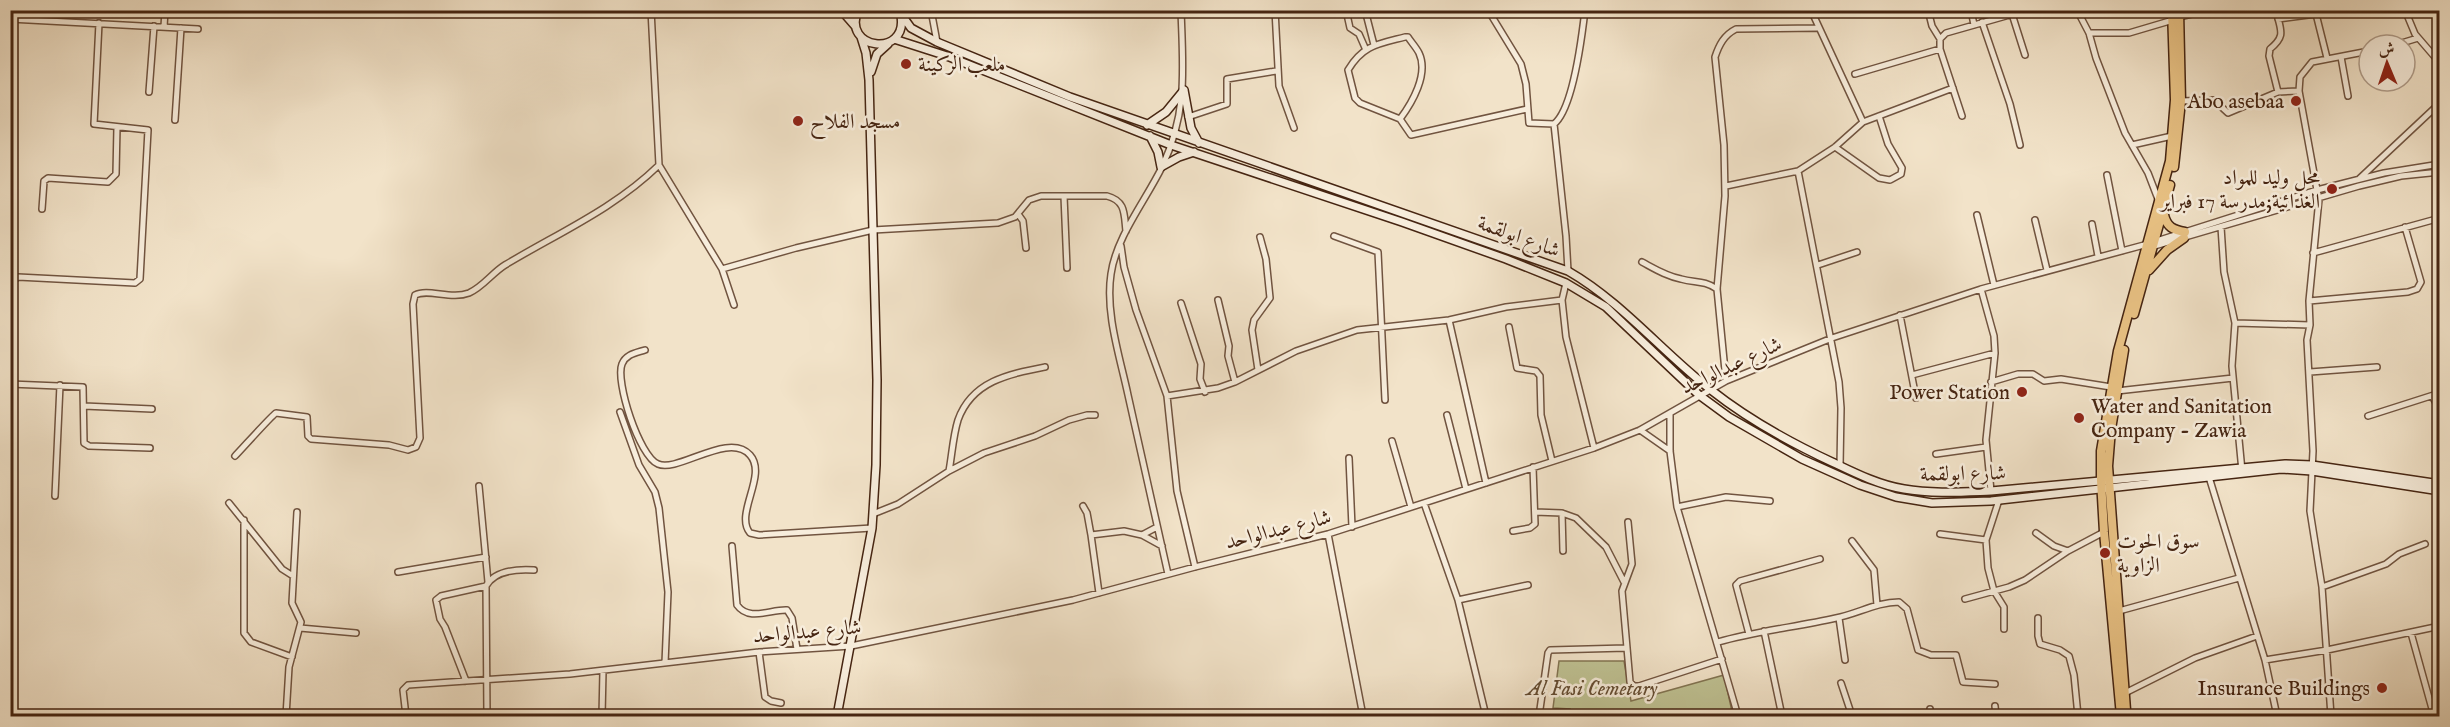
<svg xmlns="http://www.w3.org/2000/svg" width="2450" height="727" font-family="'IM FELL English',Amiri,serif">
	<rect width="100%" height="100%" fill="#f2e3c9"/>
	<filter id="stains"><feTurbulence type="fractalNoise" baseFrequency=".00333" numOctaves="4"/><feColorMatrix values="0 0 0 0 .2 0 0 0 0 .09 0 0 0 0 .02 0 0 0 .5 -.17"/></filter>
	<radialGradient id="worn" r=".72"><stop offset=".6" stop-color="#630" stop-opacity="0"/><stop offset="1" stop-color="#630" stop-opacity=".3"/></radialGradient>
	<path fill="#bfc293" stroke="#827452" stroke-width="1.5" d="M1559,661H1624L1631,701L1724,675L1733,716H1570V709L1553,708Z"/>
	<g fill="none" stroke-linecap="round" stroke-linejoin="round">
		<defs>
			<path id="street" d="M651,10L659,165L722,269L734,305
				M931,10L937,42
				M1051,10L1054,12
				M1275,10L1279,86L1294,128
				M1346,10L1350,28L1359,34L1366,50
				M1365,10L1374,45
				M1488,10L1521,64L1526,84L1529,123L1554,124
				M1811,10L1863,122
				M1928,10L1932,26L1940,39
				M1971,10L1974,25
				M2077,10L2089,33L2096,58L2125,133L2148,173L2158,199
				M2276,10C2280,30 2287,35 2270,49L2269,56L2278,92
				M2315,10L2327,58
				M2405,10L2415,34L2440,63
				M2012,14L2025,55
				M2179,17L2209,10
				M10,19L198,29
				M2278,19L2316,14
				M1982,22L2010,104L2020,145
				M164,27L165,10
				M2089,33H2129L2173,20
				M2395,45L2418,38
				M2341,57L2348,96
				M1855,74L1940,49
				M149,92L154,26
				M2181,101L2214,100L2228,113L2278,92L2299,91
				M1962,116L1940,49V39L1946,33L2027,10
				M1188,117L1227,104V79L1276,71
				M1400,119C1412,103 1429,74 1419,53C1416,47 1411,42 1408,37H1405C1378,44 1363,45 1348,70L1355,98L1360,103L1400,119L1411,135L1527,109
				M175,120L181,28
				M2132,145L2172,136
				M1835,147L1879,178L1890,180L1901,174L1902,168L1888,144L1879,116
				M1798,171L1839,382L1841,408L1840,466
				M2107,175L2122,251
				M2359,179L2440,103
				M1726,186L1798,171L1835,147L1863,122L1953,88
				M2317,190L2299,91L2300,77L2312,62L2369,51
				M1064,196L1067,268
				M2319,199L2309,301L2310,325L2307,340L2313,451L2310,511L2322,587L2331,716
				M42,209L44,181L48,178L108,182L116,174L117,127
				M1018,214L1023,221L1026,248
				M1977,215L1994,285
				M2035,220L2047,270
				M2092,224L2098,256
				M2221,227L2224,272L2235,323L2232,366L2242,471
				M1334,236L1378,252L1385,400
				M1121,246L1124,267L1136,310L1167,396L1177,491L1195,567
				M2151,247L2359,186L2401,176L2440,172
				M2313,253L2440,218
				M1642,262C1655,269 1666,276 1681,279C1695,283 1704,280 1717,289
				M1818,265L1857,252
				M722,269L796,248L873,230L998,223L1015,217L1029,200L1041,196H1107C1126,201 1124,214 1126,231
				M1568,271L1566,236L1554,124C1573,109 1582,36 1585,10
				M1566,283L1562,300L1566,337L1594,448
				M1981,289L1994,336L1995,353L1986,440L1991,491
				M1218,300L1229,346L1228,356L1235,382
				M2309,301L2408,292L2417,289L2421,282L2405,227
				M12,303L14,280L18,277L135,283L140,279L148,130L94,124L99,23
				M1181,303L1201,364L1200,379L1205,392
				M1900,315L1916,398
				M1449,320L1486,483
				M2235,323L2310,325
				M1509,327L1517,368L1536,371L1540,376L1541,415L1552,461
				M645,350C636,353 626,354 622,364C615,381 639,456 658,464C678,473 729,431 750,455C768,475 734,514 750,533L759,535L872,528
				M1258,370L1252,330L1254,320L1270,298L1266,259L1260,237
				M2310,372L2377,367
				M1912,375L1995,353
				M1726,381L1717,289L1725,196L1724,145L1715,57C1719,45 1724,35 1736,29L1817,28
				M1991,382L2018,374H2033L2044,381L2061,379L2111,387
				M10,384L83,387L84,443L89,446L150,448
				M2117,391L2233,378
				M1167,396L1218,388L1235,382L1296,351L1357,330L1449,320L1506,307L1562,300
				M2432,396L2440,410
				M84,406L152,409
				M620,412L639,465L655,492L659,508L668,592L665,663
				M1670,413V451L1677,507L1738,716
				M1447,415L1466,489
				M2368,416L2440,393
				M1640,430L1670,451
				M1392,441L1411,507
				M1936,454L1986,447
				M235,456C241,450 272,415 276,413L307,417L308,436L311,439L389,445L408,450L416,447L420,438L413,304L415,295C428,288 451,300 469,293C483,287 492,273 505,265C558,233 614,209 659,165
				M1349,458L1352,527
				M949,471L984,453L1035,436L1069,420L1087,415H1095
				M2209,477L2265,660L2277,716
				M479,486L488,582
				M55,496L60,385
				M1999,500L1986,540L1988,568L1994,591L2004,607V629
				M229,503L282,569L293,576
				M1424,503L1458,600L1486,716
				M1083,506L1087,513L1091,535L1124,531L1142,535
				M1677,507L1726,497L1770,501
				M1535,512L1562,513L1576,518L1606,547L1624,582
				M1562,513L1563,551
				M873,514L898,504L949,471C952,455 953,436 958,420C972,381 1009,374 1045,367
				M244,520V633L251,642L292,657
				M1628,522L1632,564L1622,591L1630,682L1634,686H1639L1722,659
				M1157,527L1142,535L1162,546
				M1513,531L1530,528L1535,524L1533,467
				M2036,533L2054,546L2068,551
				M1328,534L1363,716
				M1940,534L1986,540
				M1091,535L1099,593
				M1852,541L1874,570L1877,605
				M732,546L737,605C749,622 771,609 787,610L792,618L797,649
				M398,572L486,557
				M1168,574C1155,514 1141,455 1128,395C1120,357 1105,313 1111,274C1116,237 1146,200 1162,167C1188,112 1183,69 1181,10
				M2322,587L2386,564L2399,554L2425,544
				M1965,599L2009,587L2025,580L2068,551L2104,532
				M1458,600L1528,585
				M2119,611L2239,578
				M1839,618L1845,660
				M2038,618V636L2040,644L2060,650L2069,656L2074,675L2078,716
				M300,628L356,633
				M1764,631L1782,716
				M2411,633L2434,716
				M1749,634L1736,585L1740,581L1820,559
				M1718,642C1757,631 1796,627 1836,618C1857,614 1877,602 1899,602L1907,609L1918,650L1931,655H1956L1963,682L1995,684
				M759,652L765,697L771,701L781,703
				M2265,660L2327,650L2440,626
				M466,681L445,627L440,619L436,600L441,596L486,586
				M1841,683L1852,716
				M2125,693L2195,658L2257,636
				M1995,706L1996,716
				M1930,709V716
				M286,716L289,667L301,622L292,603L297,512
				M406,716L403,690L408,685L570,674L759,652L851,646L1073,600L1195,567L1328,534L1594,448L1640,430L1726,381L1832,338L1981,289L2144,245L2317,190L2384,173L2440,164
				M487,716L486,586C495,570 518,569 534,570
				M602,716L603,671
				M1484,716H1505
				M1539,716L1548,653L1550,650L1626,648
				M2107,716L2121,712"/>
			<path id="secondary" d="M841,10L855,26
				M858,10C841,50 908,58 901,16
				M901,14L911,28L937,42L1070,97L1568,271C1622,302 1662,352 1711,390C1749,420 1789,442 1832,462C1855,473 1879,485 1904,489C1933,494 1962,492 1991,491L2285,464L2312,465L2440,484
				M894,39L947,56L1171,145L1402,222L1506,259L1566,283L1606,307L1699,395L1729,417L1802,459L1860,485L1896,497L1932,503L1991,501L2281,469L2312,471L2440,491
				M871,72L877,54L888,44
				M1184,90L1191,128L1199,143
				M1147,125L1166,112L1184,90
				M1150,136L1158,152L1161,167L1179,157L1194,152
				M837,716L872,528L876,465L877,380L869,80L866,53L861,37"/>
			<path id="primary" d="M2174,167L2181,101L2179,10
				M2164,215C2167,227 2173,230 2185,232
				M2149,270L2167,250L2184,238
				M2134,314L2170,185
				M2124,350L2111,429L2108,466L2126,710
				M2121,716L2104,532L2101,480V451L2118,351L2170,161L2175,100L2172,10"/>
		</defs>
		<use href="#street" stroke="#715440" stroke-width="8"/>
		<use href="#secondary" stroke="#462512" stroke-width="10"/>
		<use href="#primary" stroke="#462512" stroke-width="11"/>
		<use href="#street" stroke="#f7eddc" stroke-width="5"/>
		<use href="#secondary" stroke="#f7eddc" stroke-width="7"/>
		<use href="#primary" stroke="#e9c284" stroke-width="8"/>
	</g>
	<g fill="#8f2418" stroke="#f7eddc" stroke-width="2">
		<circle cx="906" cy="64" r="6"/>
		<circle cx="2296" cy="101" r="6"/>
		<circle cx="798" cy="121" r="6"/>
		<circle cx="2332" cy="189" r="6"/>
		<circle cx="2022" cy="392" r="6"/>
		<circle cx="2079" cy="418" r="6"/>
		<circle cx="2105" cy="553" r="6"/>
		<circle cx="2382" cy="688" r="6"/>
	</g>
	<g text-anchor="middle" stroke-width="5" stroke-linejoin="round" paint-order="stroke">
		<g font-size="21" fill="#462512" stroke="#f7eddc" text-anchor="start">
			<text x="918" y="71">ملعب الركينة</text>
			<text x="2284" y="108" text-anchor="end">Abo asebaa</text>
			<text x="810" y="128">مسجد الفلاح</text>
			<text x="2320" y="184" text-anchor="end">محل وليد للمواد<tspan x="2320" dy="24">الغذائية;مدرسة 17 فبراير</tspan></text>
			<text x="2010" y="399" text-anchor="end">Power Station</text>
			<text x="2091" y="413">Water and Sanitation<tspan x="2091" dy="24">Company - Zawia</tspan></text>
			<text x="2117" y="548">سوق الحوت<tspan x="2117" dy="24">الزاوية</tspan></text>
			<text x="2370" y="695" text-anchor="end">Insurance Buildings</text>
		</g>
		<g font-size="21" fill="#462512" stroke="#f7eddc">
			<text transform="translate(1519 236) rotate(20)" y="7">شارع ابولقمة</text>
			<text transform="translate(1731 365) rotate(-25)" y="7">شارع عبدالواحد</text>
			<text transform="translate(1963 473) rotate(-1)" y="7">شارع ابولقمة</text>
			<text transform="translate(1278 529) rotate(-14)" y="7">شارع عبدالواحد</text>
			<text transform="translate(807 631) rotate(-5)" y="7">شارع عبدالواحد</text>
		</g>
		<g font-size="21" font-style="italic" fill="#644c32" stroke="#f7eddc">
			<text x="1592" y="695">Al Fasi Cemetary</text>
		</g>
	</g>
	<rect width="2450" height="727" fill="none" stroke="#f2e3c9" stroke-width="36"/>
	<rect x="12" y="12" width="2426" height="703" fill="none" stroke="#462512" stroke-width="3"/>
	<rect x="18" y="18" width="2414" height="691" fill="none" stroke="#462512" stroke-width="1.5"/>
	<g transform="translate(2387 63) rotate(358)"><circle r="28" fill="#f7eddc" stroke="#b09d8b" stroke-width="1.5"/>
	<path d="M0-4.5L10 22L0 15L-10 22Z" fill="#8f2418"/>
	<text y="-9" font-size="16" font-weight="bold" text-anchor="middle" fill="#462512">ش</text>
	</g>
	<rect width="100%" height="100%" filter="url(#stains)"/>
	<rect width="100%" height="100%" fill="url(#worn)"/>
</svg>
